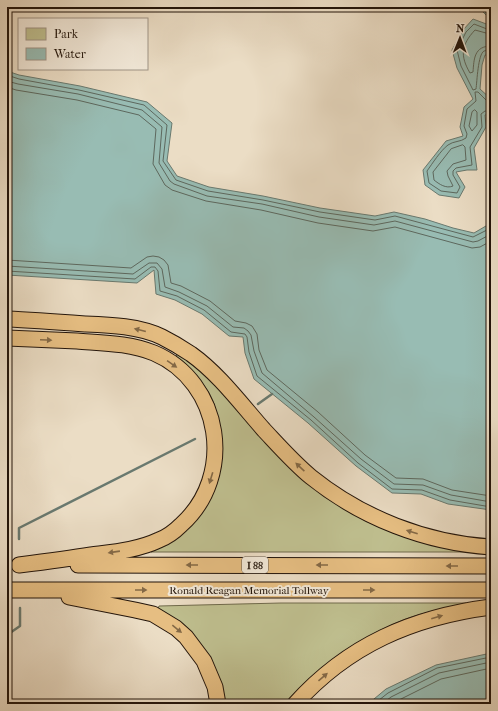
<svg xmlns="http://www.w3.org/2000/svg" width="498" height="711" font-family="'IM FELL French Canon',serif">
	<rect width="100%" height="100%" fill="#ebddc5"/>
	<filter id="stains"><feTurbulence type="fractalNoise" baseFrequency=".005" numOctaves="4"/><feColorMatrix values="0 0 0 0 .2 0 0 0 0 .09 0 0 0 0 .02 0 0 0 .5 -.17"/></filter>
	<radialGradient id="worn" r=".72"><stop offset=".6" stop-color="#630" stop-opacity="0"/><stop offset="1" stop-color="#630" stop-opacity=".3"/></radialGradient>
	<path fill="#bfbf8f" stroke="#706a4c" d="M178,354L187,359L209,379L301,478L467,552H151L202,511L216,413C214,391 191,370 176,356Z
		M281,603H466L467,604C443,609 418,613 396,623C355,641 313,670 285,704H223L222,694L158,609L159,606Z"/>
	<path fill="#98bcb3" stroke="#69796f" d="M482,7H491V55H485L482,65L480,89L491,99V114L485,115L486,127L474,148L477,170H467L456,172L465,187L459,198L439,195L425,185L423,170L446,141L463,136L460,127L464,107L473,99L457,68L452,50L463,30L473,19L489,25V18L482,11Z
		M7,71L19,75L80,86L147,102L172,123L167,161L177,176L209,187L263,196L320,208L375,216L394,212L425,219L453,228L474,233L491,223V510L448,504L421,494L392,493L356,466L308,423L254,379L245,353L243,337L229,336L202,314L175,300L156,294L154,270L137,283L7,275Z
		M491,653V704H368L386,689L436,665Z"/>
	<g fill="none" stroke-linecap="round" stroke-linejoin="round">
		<path stroke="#5d685e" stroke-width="1" d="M491,28L487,29L474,24L466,32L457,50L461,66L473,90L476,89C477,82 478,54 484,51C486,50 490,51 491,51
			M491,33H486L475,30C461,45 460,56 470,73L473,72C474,59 474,46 491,46
			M7,75L19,79L79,90L144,105L167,125L163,161L176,180L208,191L263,200L320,212L375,220L395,216L473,237L491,228
			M7,81L18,84L78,94L142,110L162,127L159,163L170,181L174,184L207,196L262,204L319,217L374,225L395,221L473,242L478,241L491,234
			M7,87L16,90L77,100L139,115L156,129L153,164L165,185L172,190L206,201L261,210L318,223L373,231L395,227L472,248L480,247L491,241
			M491,101H487L478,92H475L476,101L467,109L464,126L467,134L466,138C461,142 453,141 448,145C441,150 432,164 427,171L429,183L441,191L457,193L460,187L453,175V171L456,168L472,165L470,147L482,127L481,114L485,111H491
			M475,110L477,112V125L472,131L469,126L472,112Z
			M463,145L465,147L466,160L453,164L447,171L448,176L453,186C446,189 439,184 434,180L433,172L451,149Z
			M7,260L131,268L147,257L153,256L159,257L164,260L168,265L171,283L181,286L210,301L235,321L246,323L252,326L257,334L259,350L267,370L318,412L365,455L396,478L423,479L452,490L491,496
			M7,266L133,274L149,263H157L162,269L165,287L179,292L207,306L233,327L244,328L248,331L251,335L254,351L262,373L314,417L361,459L394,484L423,485L451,495L491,502
			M7,271L135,279L151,267H155L158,271L160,291L177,296L204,310L231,332L245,334L247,337L249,352L257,376L311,420L358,463L392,489L422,490L450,500L491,507
			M374,704L388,693L437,668L491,657
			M382,704L391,697L439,673L491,662
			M391,704L441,679L491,668"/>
		<path stroke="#69796f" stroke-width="2.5" d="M258,404L272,394
			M19,539V528L195,439
			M7,635L20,626V608"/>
		<defs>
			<path id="highway" d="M7,319C33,320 59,322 85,324C111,325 139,326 162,337C172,342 182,348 191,354C219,374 241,404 264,430C279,446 294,463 311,477C362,518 426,543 491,547
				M7,338C30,339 53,340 77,341C103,343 130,343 154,353C222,382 236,476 181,525C175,531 167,537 159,540C138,550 114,552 91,555C67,559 43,562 19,565
				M78,565L491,566
				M7,590H491
				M69,597L135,610L153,614L176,628L186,637L204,661L215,687L218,704
				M295,704C348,645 413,617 491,607"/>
		</defs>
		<use href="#highway" stroke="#22140a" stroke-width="17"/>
		<use href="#highway" stroke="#e6be82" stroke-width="15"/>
	</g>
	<defs><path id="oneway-solid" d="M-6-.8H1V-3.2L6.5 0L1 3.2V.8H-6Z"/></defs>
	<g fill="#846946">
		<use href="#oneway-solid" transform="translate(140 330) rotate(-166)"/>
		<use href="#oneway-solid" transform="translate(46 340) rotate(3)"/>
		<use href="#oneway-solid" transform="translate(172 364) rotate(35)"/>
		<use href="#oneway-solid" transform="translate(300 467) rotate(-137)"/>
		<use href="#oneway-solid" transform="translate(211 478) rotate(107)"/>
		<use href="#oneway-solid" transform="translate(412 532) rotate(-162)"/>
		<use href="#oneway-solid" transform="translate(114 552) rotate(172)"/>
		<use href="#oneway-solid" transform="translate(192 565) rotate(-180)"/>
		<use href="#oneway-solid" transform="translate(322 565) rotate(-180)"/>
		<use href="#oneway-solid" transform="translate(452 566) rotate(-180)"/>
		<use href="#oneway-solid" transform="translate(141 590)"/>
		<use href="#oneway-solid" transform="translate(369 590)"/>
		<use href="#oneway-solid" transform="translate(437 617) rotate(-16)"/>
		<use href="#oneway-solid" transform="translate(177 629) rotate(39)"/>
		<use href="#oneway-solid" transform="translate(323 677) rotate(-41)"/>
	</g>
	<g text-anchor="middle" stroke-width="4" stroke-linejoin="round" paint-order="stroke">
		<rect fill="#f2e9d9" stroke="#605448" stroke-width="1" x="242" y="557" width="26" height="16" rx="3"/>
		<g font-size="10" font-weight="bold" fill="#22140a">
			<text x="255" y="569">I 88</text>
		</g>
		<g font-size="11" fill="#22140a" stroke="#f2e9d9">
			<text x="249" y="594">Ronald Reagan Memorial Tollway</text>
		</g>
	</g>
	<rect width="498" height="711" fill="none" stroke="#ebddc5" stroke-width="24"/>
	<rect x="8" y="8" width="482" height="695" fill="none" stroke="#22140a" stroke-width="2"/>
	<rect x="12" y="12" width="474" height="687" fill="none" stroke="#22140a"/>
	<rect x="18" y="18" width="130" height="52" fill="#f2e9d9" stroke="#9f9486"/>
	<rect x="26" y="28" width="20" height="12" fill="#bfbf8f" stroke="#9f9486"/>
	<text x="54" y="38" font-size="12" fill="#22140a">Park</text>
	<rect x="26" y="48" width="20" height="12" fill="#98bcb3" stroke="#9f9486"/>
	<text x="54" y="58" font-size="12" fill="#22140a">Water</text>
	<g transform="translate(460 38) rotate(1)" stroke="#f2e9d9" stroke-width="3" paint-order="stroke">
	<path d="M0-3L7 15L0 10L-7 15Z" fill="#22140a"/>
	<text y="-6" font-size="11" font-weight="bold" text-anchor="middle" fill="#22140a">N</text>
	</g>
	<rect width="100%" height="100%" filter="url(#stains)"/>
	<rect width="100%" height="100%" fill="url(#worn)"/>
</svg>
